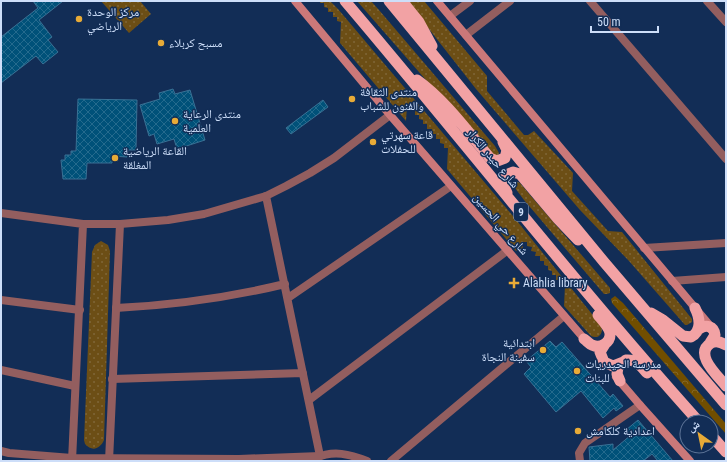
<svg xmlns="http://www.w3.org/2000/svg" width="727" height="462" font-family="'Roboto Condensed','Noto Naskh Arabic',sans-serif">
	<defs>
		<pattern id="grass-dots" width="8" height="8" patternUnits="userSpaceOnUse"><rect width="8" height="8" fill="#6c4e15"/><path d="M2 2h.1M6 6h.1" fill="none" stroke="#806738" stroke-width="1.8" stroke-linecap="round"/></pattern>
		<pattern id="forest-crowns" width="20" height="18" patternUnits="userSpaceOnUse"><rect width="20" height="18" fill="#714e00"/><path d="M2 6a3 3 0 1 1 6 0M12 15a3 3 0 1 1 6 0" fill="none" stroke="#846726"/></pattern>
		<pattern id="building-cross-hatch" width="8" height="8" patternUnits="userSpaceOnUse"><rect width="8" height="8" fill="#005179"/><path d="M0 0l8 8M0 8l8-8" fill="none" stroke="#246a8d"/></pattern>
	</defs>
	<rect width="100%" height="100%" fill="#122d56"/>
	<path fill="url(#grass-dots)" d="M101,1H140L151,14L129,33Z
		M320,1H330L338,9L513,216L600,324C605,332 599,340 591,336L564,306L565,285L560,284V280H556V275H552V271L548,270V266L544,265V261H540V256H535L536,252L531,251L532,247L527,246V242H523V251H516L447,169L448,148H444V144L440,143V139H436V134H432V129H427V124H423V120L419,119V115H415V110H411V105H407L406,121L340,43L341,22L337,21V17H333V12H328V8L324,7V3H320Z
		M357,1H371L379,10L495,146L499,153L498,155L495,156L446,103Z
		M407,1H424L487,76V91L524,135H528L534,131L573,173L572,191L608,231L622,232L692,319V322L687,325H685L629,261L580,210L476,89Z
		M516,181L520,183L530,195L610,288V293L607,294H604L524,200L515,188L514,183Z
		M101,241L108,245L110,251L104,440C100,449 92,452 85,444L84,440L92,252L95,245Z"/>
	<path fill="url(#forest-crowns)" d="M615,296L623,303L726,424V434L612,303L611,299Z"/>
	<path fill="url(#building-cross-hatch)" stroke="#397195" d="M33,1H63L39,20L52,37L48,40L58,52L43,64L36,56L1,83V37L38,8Z
		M173,89L175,94L190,90L205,140L177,149L174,139L157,144L154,134L149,136L140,105L160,99L159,93Z
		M78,99L137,100L136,150H128L127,157L112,156V163H87L86,179H63L61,160H65V155H71V151H76Z
		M323,100L328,107L291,134L286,128Z
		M550,341L556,347L562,342L610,397L613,394L623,406L616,411L614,408L603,418L581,391L556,412L524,374L531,367L526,361Z
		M638,420L673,461H658L652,454L643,461H590L589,447L613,444V450L631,435L626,430Z"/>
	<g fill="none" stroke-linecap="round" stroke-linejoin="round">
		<path stroke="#935e5f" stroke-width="8" d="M590,1L726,159
			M707,1L726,22
			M450,16L470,1
			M466,35L510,1
			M266,196L320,456
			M644,248L726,243
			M672,281L726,277
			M288,298L451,186
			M1,300L80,310
			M116,308C175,305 227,298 285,284
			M1,370L75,386
			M112,379L303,373
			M309,400L508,250
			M391,461L564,316
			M580,461L579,453L585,443L640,405"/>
		<path stroke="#935e5f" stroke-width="8" d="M1,213L83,224H120L168,220L204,214L266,196L286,186L310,173L334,158L390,115
			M1,451L9,453L72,458L239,459L320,456
			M316,458C333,450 350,454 367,461
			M72,461L83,224
			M109,461L120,224"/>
		<path stroke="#cb7879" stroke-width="8" d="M295,1L390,115L587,342
			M437,1L712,328
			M616,377L640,405L690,461"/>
		<path stroke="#f2a2a4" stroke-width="11" d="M345,1C464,141 577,286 699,422
			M389,1L604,262L726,405
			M402,1L419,22L432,46
			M417,80C445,100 468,132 490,158L497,161L505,158L507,150L503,142
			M507,193L503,184L506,175L513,172L520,174L558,219L578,240
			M651,313L663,320L683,336L691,337C702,331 700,318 695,308
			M699,329C706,324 714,326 715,335L710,343
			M584,339C587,341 589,344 592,345C600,349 611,343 610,333C609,327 602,320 598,315
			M605,344L600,352L604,362L613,366L623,362
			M726,345C721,342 716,340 711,343C693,354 718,376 726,386
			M620,381L617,374L618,367L626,360C636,359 641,366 647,373
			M711,435L726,452"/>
	</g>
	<g fill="#e8ab37" stroke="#122d56" stroke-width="1.5">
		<circle cx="79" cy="19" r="4"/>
		<circle cx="161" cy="43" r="4"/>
		<circle cx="352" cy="99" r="4"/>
		<circle cx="175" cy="121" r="4"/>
		<circle cx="373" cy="142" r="4"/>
		<circle cx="115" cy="158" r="4"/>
		<path d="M512 277h4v4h4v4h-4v4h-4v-4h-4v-4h4z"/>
		<circle cx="543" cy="350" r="4"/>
		<circle cx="577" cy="371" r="4"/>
		<circle cx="578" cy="431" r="4"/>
	</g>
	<g text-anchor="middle" stroke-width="3" stroke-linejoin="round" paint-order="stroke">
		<rect fill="#122d56" stroke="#95a9c8" stroke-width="1" x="514" y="203" width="14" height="18" rx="3"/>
		<g font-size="11" font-weight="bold" fill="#cddef9">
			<text x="521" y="216">9</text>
		</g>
		<g font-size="12" fill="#cddef9" stroke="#122d56" text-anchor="start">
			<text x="87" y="16">مركز الوحدة<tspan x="87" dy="14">الرياضي</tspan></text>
			<text x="169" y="47">مسبح كربلاء</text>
			<text x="360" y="96">منتدى الثقافة<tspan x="360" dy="14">والفنون للشباب</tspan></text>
			<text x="183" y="118">منتدى الرعاية<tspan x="183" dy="14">العلمية</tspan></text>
			<text x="381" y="139">قاعة سهرتي<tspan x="381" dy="14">للحفلات</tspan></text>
			<text x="123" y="155">القاعة الرياضية<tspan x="123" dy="14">المغلقة</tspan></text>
			<text x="523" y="287">Alahlia library</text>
			<text x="535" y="347" text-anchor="end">ابتدائية<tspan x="535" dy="14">سفينة النجاة</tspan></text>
			<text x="585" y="368">مدرسة الحيدريات<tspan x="585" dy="14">للبنات</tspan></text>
			<text x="586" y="435">اعدادية كلكامش</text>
		</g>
		<g font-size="12" fill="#cddef9" stroke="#122d56">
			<text transform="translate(493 158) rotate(50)" y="4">شارع حيدر الكرار</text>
			<text transform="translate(501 224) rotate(49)" y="4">شارع حي الحسين</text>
		</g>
	</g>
	<rect width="727" height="462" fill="none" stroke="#cddef9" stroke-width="4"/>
	<g transform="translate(699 434) rotate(327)"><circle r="19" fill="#122d56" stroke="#5d7497"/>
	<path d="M0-3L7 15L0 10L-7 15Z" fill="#e8ab37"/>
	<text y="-6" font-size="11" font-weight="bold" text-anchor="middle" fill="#cddef9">ش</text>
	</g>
	<path d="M591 26v6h67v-6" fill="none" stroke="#cddef9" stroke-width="2"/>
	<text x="597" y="26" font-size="12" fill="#cddef9" stroke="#122d56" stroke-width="3" paint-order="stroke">50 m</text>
</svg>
